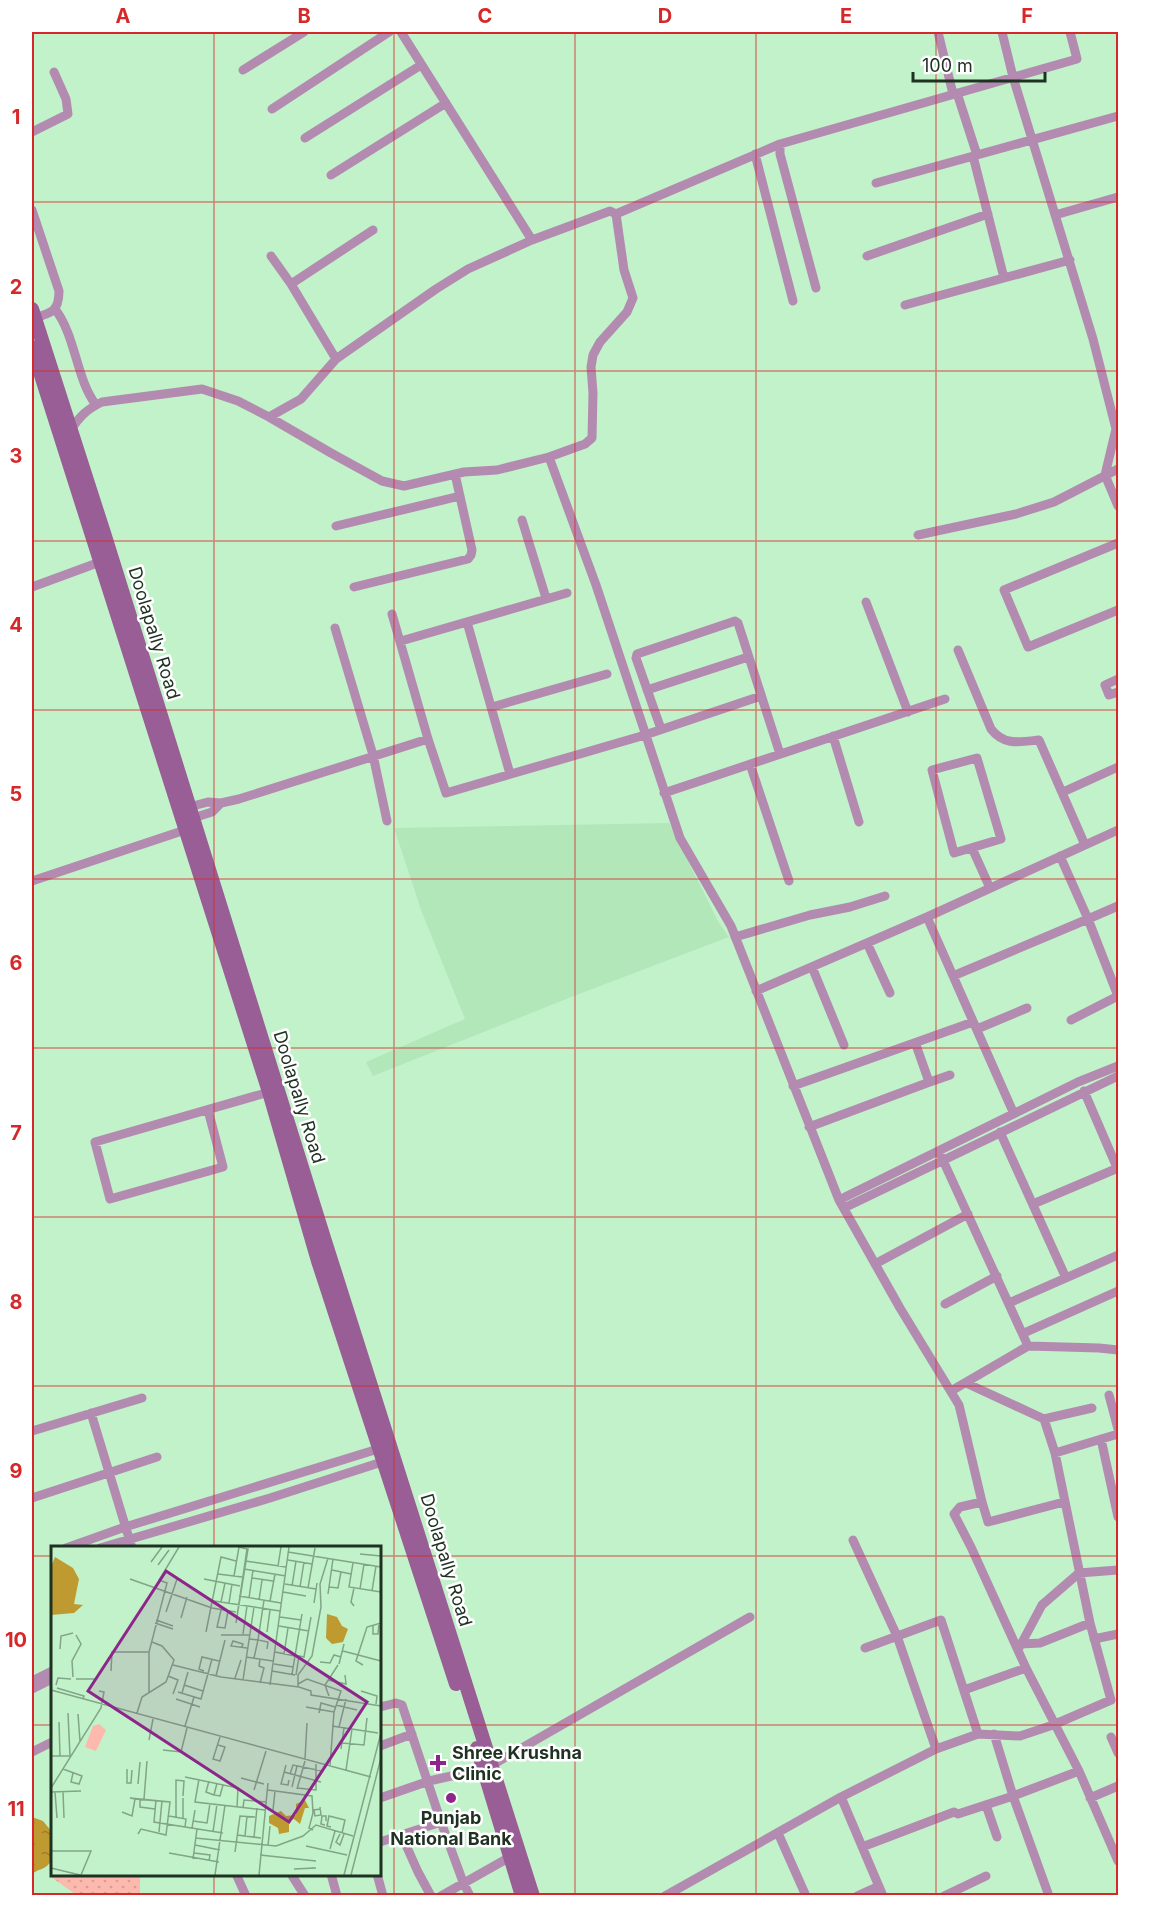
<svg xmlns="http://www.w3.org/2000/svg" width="1150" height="1927" font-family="Inter,sans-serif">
	<defs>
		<pattern id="park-dots" width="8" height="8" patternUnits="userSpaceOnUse" patternTransform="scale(1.5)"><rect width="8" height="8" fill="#fdb9ae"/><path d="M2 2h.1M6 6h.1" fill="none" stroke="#d8a095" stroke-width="1.8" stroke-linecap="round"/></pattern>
		<pattern id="water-ripples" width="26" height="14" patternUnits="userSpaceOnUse" patternTransform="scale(1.5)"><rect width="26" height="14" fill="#be9a31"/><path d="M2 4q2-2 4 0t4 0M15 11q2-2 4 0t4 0" fill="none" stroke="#9a7e29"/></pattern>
	</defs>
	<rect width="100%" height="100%" fill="#c2f2c9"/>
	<path fill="#b2e7ba" d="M669,823L719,923L729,937L579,994L373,1076L366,1062L465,1019L421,910L394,828Z"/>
	<path fill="url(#park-dots)" d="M56,1875H140V1895H75V1894L50,1876Z"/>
	<path fill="url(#water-ripples)" d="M32,1817L43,1821L52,1832V1860C44,1872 37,1868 32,1875Z"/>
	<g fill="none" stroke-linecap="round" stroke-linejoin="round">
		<path stroke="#b38bb0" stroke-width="9" d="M401,32L532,240
			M938,32L953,94
			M1002,32L1013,77L1093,339L1116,429L1105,475L1118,506
			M243,70L304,32
			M957,93L977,155
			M272,109L389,32
			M32,132L68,114L66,99L54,72
			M305,138L421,65
			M780,144V154L816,288
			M755,154L793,301
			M973,156L1004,278
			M331,175L446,103
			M876,183L1118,116
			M32,210L59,291C59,311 52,313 34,318
			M1055,215L1118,197
			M271,256L291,284L336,359
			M867,256L988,214
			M291,284L373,230
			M905,305L1070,260
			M55,309C76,336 76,379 96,405
			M269,417L301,399L336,359L436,289L468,269L532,240L610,211L616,214L780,144L1077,59L1070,32
			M70,431C79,417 87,409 102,402L202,389L238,401L269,417L331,453L382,481L404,486L464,472L497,470L549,457L585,444L592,438L593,393L591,367L593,355L600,342L627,312L633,298L624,270L616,214
			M549,457L596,585L680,838L731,926L839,1200L900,1308L959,1405L982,1502L960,1507L954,1514L971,1547L1026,1668L1079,1771L1118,1861
			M522,520L546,598
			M336,526L460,496
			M918,535L1016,514L1054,502L1118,469
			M1118,543L1004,590L1028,647L1118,610
			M32,587L100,562
			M354,587L468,559L471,555L472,550L455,474
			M866,602L908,712
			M392,614L428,739L446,793L645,735L761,696
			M467,622L510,774
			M335,628L373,755L387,821
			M401,641L567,593
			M958,650L991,729C1004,746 1020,742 1039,740L1085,845
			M1118,679L1105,685L1109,695L1118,692
			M647,690L748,657
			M492,707L607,674
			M661,729L636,658L637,654L735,621L738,623L780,754
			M833,736L859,822
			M977,758L1001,839L954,853L932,770Z
			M750,764L789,881
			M1063,792L1118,767
			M664,793L945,699
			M189,807L208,802L221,803L239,799L428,739
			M193,818L212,812L221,803
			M972,848L990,888
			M32,881L185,830
			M927,917L1014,1114
			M735,937L810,915L850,907L885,896
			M867,943L890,993
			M812,967L844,1045
			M953,976L1088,919L1060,856
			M756,991L927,917L1118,830
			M1071,1020L1118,996L1088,919L1118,906
			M977,1029L1027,1008
			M927,1083L950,1075
			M793,1086L917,1042
			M1084,1091L1118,1170
			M208,1110L223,1167L110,1199L95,1142L269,1092
			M809,1127L927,1083L928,1079L916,1045L917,1042L973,1022
			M1000,1132L1066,1278
			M941,1156L1028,1346
			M839,1200L1078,1082L1118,1066
			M1033,1204L1118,1168
			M844,1208L1118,1076
			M875,1264L968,1214
			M1009,1303L1118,1255
			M945,1304L997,1276
			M1024,1333L1118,1291
			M951,1391L1028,1346L1099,1348L1118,1350
			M1109,1395L1118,1429
			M91,1413L132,1548
			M1044,1419L1092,1408
			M32,1431L142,1398
			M1101,1439L1118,1517
			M1055,1453L1118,1434
			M32,1498L157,1457
			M982,1502L988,1522L1064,1502
			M853,1540L897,1636L936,1749
			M66,1548L125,1527L378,1449
			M100,1548L270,1498L382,1462
			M1094,1639L1118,1634
			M1021,1644L1040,1643L1090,1623
			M865,1648L941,1620L978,1734
			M1018,1650L1042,1605L1079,1573L1118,1570
			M32,1681L52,1671
			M32,1689L52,1679
			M964,1690L1026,1668
			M380,1707L396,1703L402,1705L441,1822L463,1882L470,1896
			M994,1734L1013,1796L1049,1896
			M1111,1737L1118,1753
			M380,1746L412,1734
			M32,1752L52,1742
			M492,1765L750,1617
			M841,1797L883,1896
			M380,1798L429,1781L483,1769
			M1090,1798L1118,1786
			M986,1805L997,1837
			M778,1833L806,1896
			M401,1834L418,1872L431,1896
			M380,1842L441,1822
			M862,1847L954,1812L958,1814L1013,1796L1079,1771
			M236,1874L246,1896
			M291,1874L305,1896
			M331,1874L337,1896
			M377,1874L383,1896
			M441,1896L510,1857
			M665,1896L841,1797L936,1749L978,1734L1020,1736L1053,1725L1111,1700L1090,1623L1055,1453L1044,1419L966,1383
			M857,1896L879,1886
			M944,1896L986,1876"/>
		<path stroke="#995e95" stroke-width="14" d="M32,309L104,533L325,1241L533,1896
			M32,347L269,1092L318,1261L456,1684
			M477,1748L522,1896"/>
	</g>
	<path fill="none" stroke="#d62828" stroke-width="1.5" stroke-opacity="0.55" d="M214,32V1548M394,32V1896M575,32V1896M756,32V1896M936,32V1896M32,202H1118M32,371H1118M32,541H1118M32,710H1118M32,879H1118M32,1048H1118M32,1217H1118M32,1386H1118M32,1556H52M380,1556H1118M32,1725H52M380,1725H1118M214,1874V1896"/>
	<g fill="#8d268b" stroke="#fff" stroke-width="2">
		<path d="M435 1754h6v6h6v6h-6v6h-6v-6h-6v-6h6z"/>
		<circle cx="451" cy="1798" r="6"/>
	</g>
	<g text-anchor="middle" stroke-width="5" stroke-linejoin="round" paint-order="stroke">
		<g font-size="18" fill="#1f3222" stroke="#fff">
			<text transform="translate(154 633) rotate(73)" y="6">Doolapally Road</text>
			<text transform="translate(299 1097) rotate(73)" y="6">Doolapally Road</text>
			<text transform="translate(446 1560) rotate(73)" y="6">Doolapally Road</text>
		</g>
		<g font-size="18" font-weight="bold" fill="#1f3222" stroke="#fff" text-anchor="start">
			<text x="452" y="1759">Shree Krushna<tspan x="452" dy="21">Clinic</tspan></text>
			<text x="451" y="1824" text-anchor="middle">Punjab<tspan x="451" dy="21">National Bank</tspan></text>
		</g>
	</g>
	<g transform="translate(51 1546)">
		<rect width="330" height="330" fill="#c2f2c9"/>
		<path d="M48,178L55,184L45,205L34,201L42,180Z" fill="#fdb9ae"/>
		<path d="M4,11L22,22L28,33L23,58L32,59L23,67L0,69V21ZM276,68L286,71L291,80L297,83L292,96L281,98L275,92ZM254,254L258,262H254L249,278L243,273L238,275V286L228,288L227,282L218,277V270L230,265L235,270L245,269V258Z" fill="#be9a31"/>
		<path fill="none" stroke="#81a586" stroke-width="1.5" d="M237,6L330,21M309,8L330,10M237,14L261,18M194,15L235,21M100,16L111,1M302,17L298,41L330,46M107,19L118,4M227,20L230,1M193,23L235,30M281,24L300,28M167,28L191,31M183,30L188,1L196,3H197L185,77L196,3M201,32L222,35M79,33L161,62L185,66M153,33L189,40M234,38L265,43M241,40L245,15M249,41L253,16M278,41L287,42L290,26M257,42L264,2M303,42L300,56L303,60M309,43L313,18M321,45L325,20M232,46L255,50M277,48L282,13M188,50L230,57M198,52L202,24M208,54L211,34M213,54L207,94L217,96L216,103M163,55L229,65M219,55L224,28M170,56L174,37M178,57L181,38M263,57L266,37M170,64L166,81L174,82L177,65M115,66L126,33M229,71L250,74M130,72L136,51M105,74L122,80M104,77L122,83M228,80L258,85M322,80V88H327L328,77M155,86L170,11L185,15M216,86L219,64M192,88L196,60M170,89H198M198,93L207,94L203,112M191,101L192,98L182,95L180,100L196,102M9,103L10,90L22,87M292,105L330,115M224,106L244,110M233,108L237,82M195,111L222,115M269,116L279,117L283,109L290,111M223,118L242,121M288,118L293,98M122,119L170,131L248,141L260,145V149L330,160M312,119L305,115L316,81L330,77M60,125L61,106H98M153,125L148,123L151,111L168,115M221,125L244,129M241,128L251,68M245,129L248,110L253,111L260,71M117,130L127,134L122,148M165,130L174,94M22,131L21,115L30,98L25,89M184,132L190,114M25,133H45M192,134L203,61M277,134L295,138L294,129M209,137L213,122L208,120L209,113M247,138L256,133L290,145L283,166L279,220M5,139L7,132L20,133M133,139L152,145M219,139L238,1M247,140V129L261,110L270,61L269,38L277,12M6,142L33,150L32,153M0,144L320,231M310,145L326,150L325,158M98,146V106L116,37L108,34L128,1M127,146L150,153L161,113M131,147L137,126M278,150L274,139L287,119M125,153L149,161M285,159L306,164M255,161L283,166M86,167L91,151L115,136L123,114L111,100L101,96M268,167L270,157L284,161M27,168L29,195M8,176L9,210M134,180L143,151M281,180L327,187M288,181L295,153M98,194L102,173M291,197L313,199L316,172M167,199L174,201L169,215L162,213L169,191M290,203L293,182M112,204L130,206L136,182M0,210H19L17,167M254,213L256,177M235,219L230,238L237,239L238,234M12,223L31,230L28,238L20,236L22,227M76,223V237H80L81,224M295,224L301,183M233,226L270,236M239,228L242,219L271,225M134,231L187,242L186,261M190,232L213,238M148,233L144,256L214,264M158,235L155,246L163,249M166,237L163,249L169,250L172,239M87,238L89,216M241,241L246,220M0,242L50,162L53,146L48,145M246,242L265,244V218M246,243L254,215M203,244L215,205M217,244L261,250L262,267L258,282L262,284M12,245L13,272M0,246L30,245M4,246L6,272M89,253V261L104,263M93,253L96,215M105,254L103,276L172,287M269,261L270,269L264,270L263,264L270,263M192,262L193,254L215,256M222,264L224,245M71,266L81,270L84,253M118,270L135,273L134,281M125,271V234L133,235L132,250M132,272V252M142,275L156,277L159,257M274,279L270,278L271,270H275V275M280,281L276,280L278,270L294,274L291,287M141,282L144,264M108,286L111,255M162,286L166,258M87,288L90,283L115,289L119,256L79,252L84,253L119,256M289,288L285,296L289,299L293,288M186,289L210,292M194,290L196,270M203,291L206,262M144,292L225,300L252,290L265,279L302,290M144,299L169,304M217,300L219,280M255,300L296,309M279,303L284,285M0,305H40L30,329M184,306L189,270L204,271M118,307L168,316M143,307L159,309L158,315M209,309L265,315M142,313L146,283M0,322L29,329M263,322L243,323L265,322M164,329L174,259M208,329L217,237M293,329L330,187M300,329L330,212"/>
		<path fill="#8d268b" fill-opacity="0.15" stroke="#8d268b" stroke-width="3" d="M115,25L316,156L238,276L37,145Z"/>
		<rect width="330" height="330" fill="none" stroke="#1f3222" stroke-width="3"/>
	</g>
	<rect width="1150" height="1927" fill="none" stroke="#ffffff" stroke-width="66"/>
	<path d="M913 72v9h132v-9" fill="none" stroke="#1f3222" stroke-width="3"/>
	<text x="922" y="72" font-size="18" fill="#1f3222" stroke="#ffffff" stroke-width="4.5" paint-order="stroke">100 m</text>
	<rect x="33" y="33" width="1084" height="1861" fill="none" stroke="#d62828" stroke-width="2"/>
	<g font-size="20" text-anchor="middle" font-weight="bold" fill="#d62828">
		<text x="123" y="23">A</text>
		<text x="304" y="23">B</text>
		<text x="485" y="23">C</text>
		<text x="665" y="23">D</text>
		<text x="846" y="23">E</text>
		<text x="1027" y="23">F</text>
		<text x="16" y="124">1</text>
		<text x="16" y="294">2</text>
		<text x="16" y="463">3</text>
		<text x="16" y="632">4</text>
		<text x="16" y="801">5</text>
		<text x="16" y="970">6</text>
		<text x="16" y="1140">7</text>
		<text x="16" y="1309">8</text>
		<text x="16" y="1478">9</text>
		<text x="16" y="1647">10</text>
		<text x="16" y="1816">11</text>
	</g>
</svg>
